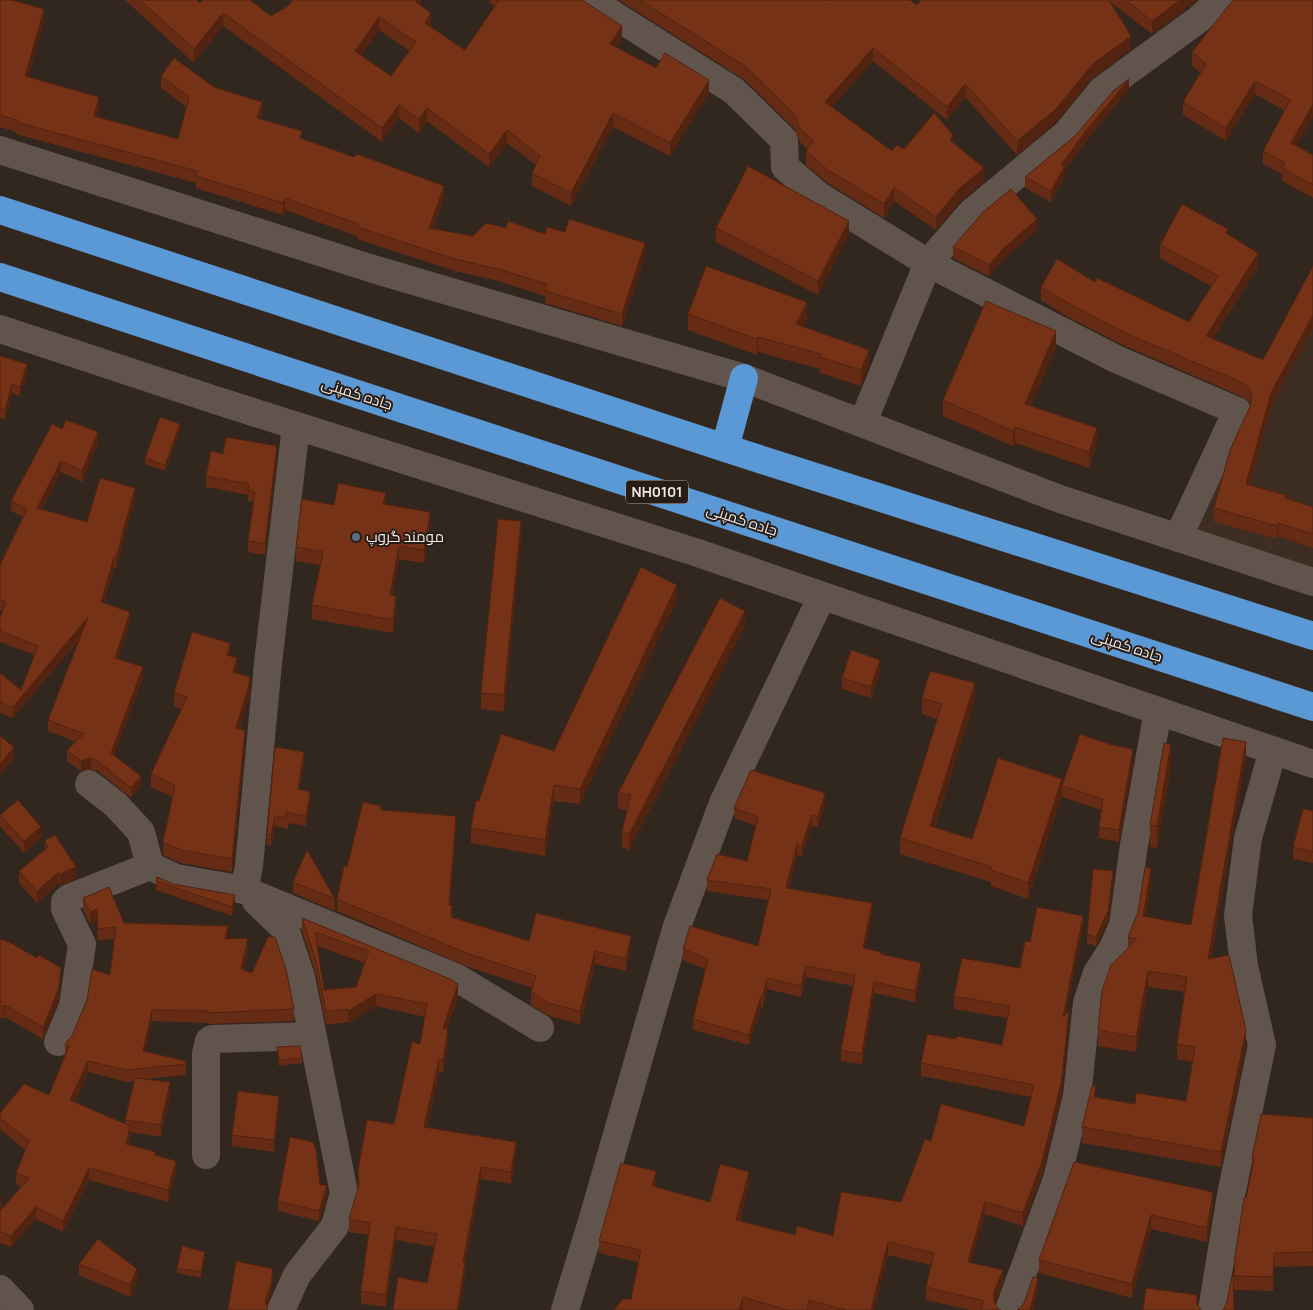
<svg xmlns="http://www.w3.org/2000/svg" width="1313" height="1310" font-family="Manrope,Cairo,sans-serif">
	<rect width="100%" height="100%" fill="#32271f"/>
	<path fill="#3e2d22" d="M1313,271V581L1155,546L1292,308Z"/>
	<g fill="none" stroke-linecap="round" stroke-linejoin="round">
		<path stroke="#61544c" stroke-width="28" d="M590,0L734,91L784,140L785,167L819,196L928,263L1116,359L1237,411L1178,538
			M0,150L373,269L744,378L1060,499L1313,582
			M0,329L215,400L698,553L1313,764
			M863,422L928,263L972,212L1066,134L1102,90L1199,19L1220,0
			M89,784L115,804L141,832L150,866
			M244,890L249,866L268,663L296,426
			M256,901L285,929L301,977L344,1193L335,1226L297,1275L281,1310
			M58,1042L73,1006L82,944L65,909V902L69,898L150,866L176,878L244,890L457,978L540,1028
			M206,1155V1054L209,1041L212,1039L312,1036
			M0,1289L20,1310
			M565,1310L593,1218L676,929L723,803L822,596
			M1009,1310L1057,1179L1077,1096L1087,1003L1097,973L1113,948L1123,925L1134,845L1158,711
			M1212,1310L1231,1195L1262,1045L1244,966L1238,915L1248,838L1273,750"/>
		<path stroke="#5a98d6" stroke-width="28" d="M0,210L725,448L1313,636
			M0,277L1313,707
			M725,448L744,378"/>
	</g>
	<path fill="#652b14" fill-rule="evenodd" d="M0,0L44,21L28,77L99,109L97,117L178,139L186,107L161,88V76L214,87L262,114L260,119L302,139L444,198L433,229L473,236L506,228L545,234L645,255L622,326L545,303V296L498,281L455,271L357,239V236L285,210L283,215L196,188V183L16,134V132L0,127Z
		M125,0H196L200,3L271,16L421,0V6L431,26V27L465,50L495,6L489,2V0H582L622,39L616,48L709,93L670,156L613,127L571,206L532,186V173L536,165L507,143L489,167L427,121L419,133L399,118L382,142L223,26L194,63ZM379,30L410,51L391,76L361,55Z
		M619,0H824L825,1L917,5L921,0H1197L1189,7L1152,34L1109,1L1131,49L1093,78L1055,123L1017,155L965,97L947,120L873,61L832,107L892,151L953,143L984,181L960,202L936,230L894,201L884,218L828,183L806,165V151L808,150L800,142L795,129L745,80Z
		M1313,0L1297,146L1313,155V198L1282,181V174L1263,164V151L1285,111L1255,94L1226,141L1183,115V102L1201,73L1192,66V52Z
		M1129,89L1085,143L1064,172V177L1051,202L1025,188V177L1076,135Z
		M716,228L849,234L818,295L716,242Z
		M1037,230L1003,260L989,276L953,258V247Z
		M1228,234L1258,267L1213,339L1263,360L1313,266V328L1271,406L1250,485L1313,507V548L1278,536L1277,539L1214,522V508L1251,405L1249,401L1243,397L1123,345L1070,318L1041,300V287L1095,282L1189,322L1211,286L1160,258V245Z
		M688,314L807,318L802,327L869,365L861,386L820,373V369L758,352L757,355L688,330Z
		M1056,347L1031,406L1097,444L1089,468L1015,443L1013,446L943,416V400Z
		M0,356L27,373L20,396L12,393L5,419L0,418Z
		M62,429L98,443L82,482L61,472L42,509L87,522L135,499L116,568H114L104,603L130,622L118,659L143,678L114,755L141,786L131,798L98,771L91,769L81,771L67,761V750L76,742L48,731V720L81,637L13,718L0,713V673L21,690L35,655L0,642V618L3,611L0,610V565L23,517L11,511V501Z
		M180,430L165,471L145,464V458Z
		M223,454L277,457L265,555L248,552V541L254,502L248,501V495L206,487V476Z
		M334,505H386L430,525L424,563L399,559L392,595L396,609L393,633L312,619V605L321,565L296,561V547Z
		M521,538L504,712L481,709V693Z
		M677,600L580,804L554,801L545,856L471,843V828L479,801L554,751Z
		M745,627L629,850L622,847V831L627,810L618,809V793Z
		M230,656L237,671V673L250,690L249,698L239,729L245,743L232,872L181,863L163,855V842L173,797L151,787V774L181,709L174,706V693Z
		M880,671L871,698L842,689V678Z
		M922,698L975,699L935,827L972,839L1062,795L1028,899L991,886V882L900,854V838L937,719L922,714Z
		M275,747L304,763L299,790L310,803L306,826L288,823V829L275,826L271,846L267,845V834Z
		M1246,757L1211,958L1246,1045L1221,1167L1082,1143V1127L1096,1097L1135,1104L1186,1101L1193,1062L1177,1059V1044L1184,992L1148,987L1136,1052L1098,1046V1030L1128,948V937L1151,884L1145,917L1191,925Z
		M1133,760L1119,842L1099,838V827L1101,810L1062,797V786Z
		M1171,766L1157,848L1150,847V825Z
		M825,804L818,827L812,826L802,856L797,855L789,888L872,914L865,948L881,955L921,974L915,1002L874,993L862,1064L841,1061V1050L853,986L806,977L801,997L767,989L763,1007H761L749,1045L693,1030V1019L705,969L683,960V949L758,946L768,900L707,891V880L747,861L756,826L734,818V808Z
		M381,810L456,829L450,905L452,917L529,941L631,949L626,971L595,964L580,1024L549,1016L531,1005V992L533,988L469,967L337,911V899L347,867Z
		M1313,811V863L1293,859V847Z
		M0,815L41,838L24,853L0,826Z
		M45,840L76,878L60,886L59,883L37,903L19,883V871L45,849Z
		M1113,880L1108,921L1096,946L1087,944V935Z
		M156,881L235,904L232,916L156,890Z
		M293,882L335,899V911L293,893Z
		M83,898L124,923L228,937L227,939L248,950L244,970L294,1009V1021L208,1024V1023L152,1021L145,1051L186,1061V1075L146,1079L170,1094L161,1137L130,1132L128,1145L156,1155L176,1172L168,1202L89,1180L63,1232L36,1219L11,1247L0,1243V1196L2,1208L22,1187L16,1184V1173L25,1150L0,1129V1113L49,1095L65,1056V1044L72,1036L110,975L114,939L98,940L97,921L90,924L83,909ZM88,1072L127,1082L135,1081L125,1120V1124L75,1102Z
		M302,918L450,979L458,997L447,1029L448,1041L443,1072H439L427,1128L516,1155L511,1184L481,1179L465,1267V1275L459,1310H393L427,1283L435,1247L396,1240L386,1307L361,1304V1291L369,1235L349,1232V1219L358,1187V1171L394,1124L420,1044L425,1017L376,1006L348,1023V1022L326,1025L316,974L302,931ZM317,946L365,963L356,987L324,990Z
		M1083,928L1066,1014L1069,1024L1061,1097L1042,1174L1023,1226L985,1214L971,1262L1003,1282L995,1303L997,1308L1001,1310H970L926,1300V1287L931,1265L888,1255L874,1310H614L631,1299L638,1262L599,1253V1241L656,1184L655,1187L710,1202L749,1184L740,1221L795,1235L833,1236L901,1202L931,1141L1024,1126L1031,1097L921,1076V1063L956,1039L1002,1045L1007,1018L954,1009V996L1020,968L1030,942Z
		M0,939L61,979L58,1002L43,1039L5,1017L4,1019L0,1017Z
		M277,1047L302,1058V1063L279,1066Z
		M279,1107L274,1152L232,1146V1135Z
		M1313,1118V1266L1274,1267L1273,1291L1234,1290V1276L1246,1198L1252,1171V1158Z
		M1074,1162L1213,1206L1207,1242L1151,1229L1132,1298L1039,1273V1260Z
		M320,1185L327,1195L319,1221L278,1211V1201Z
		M205,1257L201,1278L177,1273V1268Z
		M79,1264L137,1280L130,1297L79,1275Z"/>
	<path fill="#522310" d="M417,0H421V7L416,2Z
		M1180,0H1197L1189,7L1152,34V21Z
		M44,9V21L25,88V76Z
		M223,13V26L194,63V49Z
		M431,13V26L425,36V23Z
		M379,17V30L355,64V51Z
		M622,26V39L610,58V44Z
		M1131,36V49L1093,78L1055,123L1017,155V141L1093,64Z
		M873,48V61L825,115V102Z
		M1129,79V89L1085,143L1064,172V177L1051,202V191L1061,165L1085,132Z
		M709,80V93L670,156V143Z
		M1255,81V94L1226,141V128Z
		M965,84V97L947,120V107Z
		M99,97V109L94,128V116Z
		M262,102V114L257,130V118Z
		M1313,104V118L1291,157V143Z
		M399,105V118L382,142V128Z
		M427,108V121L419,133V119Z
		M613,113V127L571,206V193Z
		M507,130V143L489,167V154Z
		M953,135V148L950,140Z
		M984,168V181L960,202L936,230V217L960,188Z
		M444,186V198L429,240V228Z
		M894,188V201L884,218V204Z
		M285,198V210L283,215V203Z
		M1037,219V230L1003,260L989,276V265L1003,249Z
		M849,221V234L818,295V281Z
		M645,243V255L622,326V314Z
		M1258,253V267L1206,349V336Z
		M807,302V318L796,340V324Z
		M1313,315V328L1271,406L1246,498V484L1271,393Z
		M1056,331V347L1025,419V404Z
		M758,337V352L757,355V339Z
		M869,350V365L861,386V370Z
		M27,364V373L20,396V387Z
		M12,384V393L5,419V410Z
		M180,424V430L165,471V465Z
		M1015,427V443L1013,446V431Z
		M1097,428V444L1089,468V452Z
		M98,432V443L82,482V471Z
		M277,446V457L265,555V544Z
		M61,461V472L37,518V508Z
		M135,488V499L116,568V558Z
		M386,493V506L383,504Z
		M430,512V525L424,563V550Z
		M521,521V538L504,712V695Z
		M1278,523V536L1277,539V526Z
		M399,546V559L390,608V595Z
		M114,557V568L101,613V602Z
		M677,585V600L580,804V789Z
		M396,596V609L393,633V620Z
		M745,611V627L629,850V834Z
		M130,612V622L115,669V658Z
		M88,617V627L13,718V707Z
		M230,643V656L227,655Z
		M237,658V671L233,685V672Z
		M880,660V671L871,698V687Z
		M143,667V678L111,763V753Z
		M250,677L249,698L236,741V728Z
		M975,683V699L930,842V826Z
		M245,730V743L232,872V859Z
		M1246,742V757L1208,974V959Z
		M1171,744V766L1157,848V826Z
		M14,747V759L0,775V764Z
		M1133,749V760L1119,842V830Z
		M304,752V763L298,800V789Z
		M91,758V769L81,771V761Z
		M141,776V786L131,798V788Z
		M1062,779V795L1028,899V883Z
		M554,785V801L545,856V840Z
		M310,792V803L306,826V816Z
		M825,793V804L818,827V817Z
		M812,815V826L802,856V845Z
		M275,816V826L271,846V835Z
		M456,816V829L449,918V905Z
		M41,827V838L24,853V841Z
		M797,844V855L786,898V888Z
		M76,867V878L60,886V874Z
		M1151,868V884L1143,932V916Z
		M1113,871V880L1108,921L1096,946V937Z
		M59,872V883L37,903V891Z
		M235,895V904L232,916V907Z
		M872,903V914L863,959V948Z
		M97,909V921L90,924V912Z
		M1083,916V928L1063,1030V1017Z
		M228,926V937L225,951V939Z
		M631,936V949L626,971V959Z
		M248,938V950L241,981V969Z
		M595,951V964L580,1024V1011Z
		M921,963V974L915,1002V991Z
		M806,966V977L801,997V986Z
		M61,968V979L58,1002L43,1039V1027Z
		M1148,971V987L1136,1052V1037Z
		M767,978V989L763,1007V996Z
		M874,982V993L862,1064V1054Z
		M458,984V997L443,1041V1028Z
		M376,994V1006L348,1023V1011Z
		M761,996V1007L749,1045V1035Z
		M5,1005V1017L4,1019V1007Z
		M152,1010V1021L143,1062V1051Z
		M1069,1011V1024L1061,1097L1042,1174L1023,1226V1213Z
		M448,1029V1041L443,1072V1060Z
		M1246,1030V1045L1221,1167V1152Z
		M439,1059V1072L424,1140V1127Z
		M88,1061V1072L70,1112V1100Z
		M170,1082V1094L161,1137V1125Z
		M279,1096V1107L274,1152V1140Z
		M130,1126V1138L126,1156V1144Z
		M516,1142V1155L511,1184V1172Z
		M176,1161V1172L168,1202V1190Z
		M481,1167V1179L465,1267V1275L459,1310H457L463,1262Z
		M89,1168V1180L63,1232V1221Z
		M656,1171V1184L652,1199V1186Z
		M749,1172V1184L736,1232V1220Z
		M327,1185V1195L319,1221V1211Z
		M1213,1192V1206L1207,1242V1228Z
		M2,1197V1208L0,1211V1200Z
		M985,1202V1214L968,1274V1262Z
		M36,1207V1219L11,1247V1236Z
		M1151,1215V1229L1132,1298V1284Z
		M396,1227V1240L386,1307V1295Z
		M888,1242V1255L874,1310H871Z
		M205,1252V1257L201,1278V1272Z
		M137,1269V1280L130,1297V1285Z
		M273,1269V1279L271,1294L266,1310L265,1301Z
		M1003,1270V1282L994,1305V1292Z
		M1038,1278V1290L1033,1310H1030Z
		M743,1297V1310H739Z"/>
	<path fill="#753217" stroke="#522310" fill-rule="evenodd" d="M0,0H12L44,9L25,76L99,97L94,116L178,139L189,97L161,76L174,58L214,87L262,102L257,118L302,131L300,138L354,157L357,154L444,186L429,228L473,236L486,223L506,228L508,221L545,234L547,227L565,232L569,219L645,243L622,314L545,291L547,284L498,269L455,259L357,227L358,224L285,198L283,203L196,176L197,171L16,122L17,120L0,115Z
		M140,0H196L200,3L203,0H250L271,16L288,6L293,0H417L416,2L431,13L425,23L465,50L499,0H582L622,26L610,44L656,68L665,53L709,80L670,143L613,113L571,193L532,173L540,156L507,130L489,154L427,108L419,119L399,105L382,128L223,13L194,49ZM379,17L416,42L391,76L355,51Z
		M640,0H824L825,1L826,0H910L917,5L921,0H1109L1131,36L1093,64L1055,110L1017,141L965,84L947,107L873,48L825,102L892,151L897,145L904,149L934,113L953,135L950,140L984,168L960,188L936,217L894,188L884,204L828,170L806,151L814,141L800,129L795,115L745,66Z
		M1126,0H1180L1152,21Z
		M1233,0H1313V104L1291,143L1313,155V185L1282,168L1285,163L1263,151L1290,100L1255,81L1226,128L1183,102L1206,64L1192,52Z
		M1129,79L1085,132L1061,165L1064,167L1051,191L1025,177L1076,135L1113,91Z
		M748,166L849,221L818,281L716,228Z
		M1011,189L1037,219L1003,249L989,265L953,247L983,212Z
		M1182,204L1228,229L1226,233L1258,253L1206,336L1263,360L1313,266V315L1271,393L1246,484L1286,495L1285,498L1313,507V534L1278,523L1277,526L1214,508L1230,450L1251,404L1252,396L1249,388L1243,383L1123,332L1070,304L1041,287L1057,259L1095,282L1097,278L1189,322L1218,276L1160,245Z
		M706,266L807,302L796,324L869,350L861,370L820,357L821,354L758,337L757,339L688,314Z
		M986,301L1056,331L1025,404L1097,428L1089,452L1015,427L1013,431L943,400Z
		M0,356L27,364L20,387L12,384L5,410L0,409Z
		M160,417L180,424L165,465L145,458Z
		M66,420L98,432L82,471L61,461L37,508L87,522L100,478L135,488L116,558L114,557L101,602L130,612L115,658L143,667L111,753L141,776L131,788L98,761L91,758L81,761L67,750L84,734L48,720L88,617L13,707L0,702V673L21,690L38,646L0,631V618L6,602L0,600V565L27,509L11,501L52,424L62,429Z
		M226,437L277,446L265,544L248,541L255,492L248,490L249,484L206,476L211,451L223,454Z
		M338,483L386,493L383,504L430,512L424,550L399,546L390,595L396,596L393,620L312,605L323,552L296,547L302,499L334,505Z
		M498,519L521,521L504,695L481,693Z
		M641,567L677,585L580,789L554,785L545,840L471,828L476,800L479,801L501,734L554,751Z
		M720,598L745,611L629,834L622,831L631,795L618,793Z
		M192,632L230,643L227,655L237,658L233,672L250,677L249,685L236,728L245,730L232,859L181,850L163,842L175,785L151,774L187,697L174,693Z
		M851,650L880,660L871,687L842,678Z
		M930,671L975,683L930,826L972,839L998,758L1062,779L1028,883L991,870L992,867L900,838L942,704L922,698Z
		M1080,734L1112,745L1133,749L1119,830L1099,827L1103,799L1062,786Z
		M0,736L14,747L0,764Z
		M1223,738L1246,742L1208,959L1229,955L1246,1030L1221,1152L1082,1127L1092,1086H1096L1094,1097L1135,1104L1136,1093L1186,1101L1195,1047L1177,1044L1187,977L1148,971L1136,1037L1098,1030L1102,991L1111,965L1137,939L1128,937L1138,912L1145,868H1151L1143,916L1191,925Z
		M1164,743L1171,744L1157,826L1150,825Z
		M275,747L304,752L298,789L310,792L306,816L285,812L288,818L275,816L271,835L267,834Z
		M751,770L825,793L818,817L812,815L802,845L797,844L786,888L872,903L863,948L881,952V954L921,963L915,991L874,982L862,1054L841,1050L855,975L806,966L801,986L767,978L763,996H761L749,1035L693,1019L708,959L683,949L690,926L758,946L771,889L707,880L717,854L747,861L758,817L734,808Z
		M18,800L41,827L24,841L0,815Z
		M363,802L381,806V810L456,816L449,905L452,906L451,917L529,941L536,913L631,936L626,959L595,951L580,1011L549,1003L531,992L536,976L469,954L337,899L344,866L347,867Z
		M1303,809L1313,811V852L1293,847Z
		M55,835L76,867L60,874L59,872L37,891L19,871L48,847L45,840Z
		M307,850L335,899L293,882Z
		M1093,869L1113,871L1108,911L1096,937L1087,935Z
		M157,877L173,884L235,895L232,907L156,881Z
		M109,887L124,923L228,926L225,939L248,938L241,969L252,973L268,937H275L286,969L294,1009L208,1013V1011L152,1010L143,1051L186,1061V1064L127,1070L88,1061L70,1100L130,1126L126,1144L156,1152L155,1155L176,1161L168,1190L89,1168L63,1221L36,1207L11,1236L0,1231V1211L29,1178L16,1173L29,1141L0,1118V1113L24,1084L49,1095L69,1046L65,1044L72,1036L87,1000L92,969L110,975L116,927L98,929L97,909L90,912L83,898Z
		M1037,907L1083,916L1063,1017L1069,1011L1061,1084L1042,1162L1023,1213L985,1202L968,1262L1003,1270L994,1292V1300L997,1308L1001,1310H981L984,1301L926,1287L934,1253L888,1242L871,1310H846L809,1300L807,1310H787L743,1297L739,1310H614L623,1299H631L641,1250L599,1241L621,1163L656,1171L652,1186L710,1202L720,1164L749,1172L736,1220L795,1235L797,1226L833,1236L841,1192L901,1202L925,1139L931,1141L941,1104L1024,1126L1034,1085L921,1063L927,1034L956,1039L957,1036L1002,1045L1010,1006L954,996L962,958L1020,968L1025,941L1030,942Z
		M302,918L450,979L458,984L443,1028L448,1029L443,1060L439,1059L424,1127L516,1142L511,1172L481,1167L463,1262L465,1263L457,1310H393L398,1277L427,1283L437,1234L396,1227L386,1295L361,1291L370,1223L349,1219L359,1185L358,1171L367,1120L394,1124L412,1042L420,1044L427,1004L376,994L348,1011V1009L326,1012L316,961ZM315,932L369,951L356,987L324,990Z
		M0,939L9,942L37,958L39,955L61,968L58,990L43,1027L5,1005L4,1007L0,1005Z
		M300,1046L302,1058L279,1060L277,1047Z
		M135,1078L170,1082L161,1125L125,1120Z
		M238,1091L279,1096L274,1140L232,1135Z
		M1261,1114L1313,1118V1252L1274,1253L1273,1277L1234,1276L1235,1256L1244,1198H1246L1254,1159L1252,1158Z
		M290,1137L313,1142L316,1149L320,1185H327L319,1211L278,1201Z
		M1074,1162L1213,1192L1207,1228L1151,1215L1132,1284L1039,1260Z
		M98,1239L137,1269L130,1285L79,1264Z
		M182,1246L205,1252L201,1272L177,1268Z
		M236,1261L273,1269L271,1285L265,1301L267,1307V1310H228Z
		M1233,1271L1234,1310H1222L1224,1309L1227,1302Z
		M1033,1277L1038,1278L1030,1310H1017L1019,1309L1024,1303Z
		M1146,1288L1197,1295V1304L1201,1310H1143Z"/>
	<circle fill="#5c6f8a" stroke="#281d16" stroke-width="2" cx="356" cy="537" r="5"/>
	<g text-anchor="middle" stroke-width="4" stroke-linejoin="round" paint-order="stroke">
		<rect fill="#281d16" stroke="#b5aca7" stroke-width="1" x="626" y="480.5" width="62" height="23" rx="4"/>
		<g font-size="14" font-weight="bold" fill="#f2eae5">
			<text x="657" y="497">NH0101</text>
		</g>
		<g font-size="15" fill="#f2eae5" stroke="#281d16">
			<text transform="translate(357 394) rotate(18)" y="5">جاده کمپنی</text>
			<text transform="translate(742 520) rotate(18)" y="5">جاده کمپنی</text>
			<text transform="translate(1127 646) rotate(18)" y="5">جاده کمپنی</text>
		</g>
		<g font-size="15" fill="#f2eae5" stroke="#281d16" text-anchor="start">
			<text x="366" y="542">مومند گروپ</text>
		</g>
	</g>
</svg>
